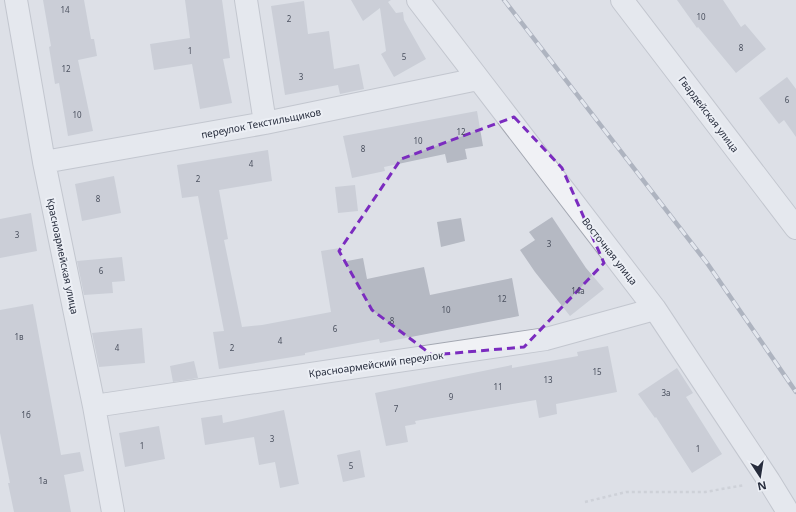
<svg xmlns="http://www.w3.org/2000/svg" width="796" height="512" font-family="'Noto Sans',sans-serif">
	<rect width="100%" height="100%" fill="#dde0e7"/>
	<path fill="#b5b9c3" d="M43,0H84L91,39H94L97,56L78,60L93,131L68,136L59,83L55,84L49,47L51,46Z
		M185,0H222L230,58L223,59L232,103L200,109L192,64L154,70L150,44L190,38Z
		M351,0H391L388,2L396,13L403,12L404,20L426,59L394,77L381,54L386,51L380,8L363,21Z
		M677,0H723L741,27L745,24L766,49L736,73L698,27L697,28Z
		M304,1L308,34L329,31L334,69L359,64L364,89L340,94L338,85L285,95L271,6Z
		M787,77L796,89V137L784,120L779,124L759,98Z
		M477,111L483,146L465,149L467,159L447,163L445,154L384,167L385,171L352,178L343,136Z
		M268,150L272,181L219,190L228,239L224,240L242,327L262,325L331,312L321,251L340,248L342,262L363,258L367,279L424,267L430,295L512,278L519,316L380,343L379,339L305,353V355L219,369L213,332L224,331L198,196L182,198L177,165Z
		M114,176L121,213L82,221L75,184Z
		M355,185L358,211L338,213L335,187Z
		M31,213L37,251L0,258V219Z
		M552,217L586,268L604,289L570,316L535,272L520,250L535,240L529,232Z
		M461,218L465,241L441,247L437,222Z
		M122,257L125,281L112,282L113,293L84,295L77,261Z
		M33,304L61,455L80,452L84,471L64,475L71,512H14L8,483H10L0,433V310Z
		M142,328L145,363L99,367L92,333Z
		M608,346L617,392L556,404L557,414L539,418L536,400L415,421L416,424L405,426L408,442L386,446L375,393L512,365V368L578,356L577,352Z
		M194,361L198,378L173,382L170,366Z
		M677,368L693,393L686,397L722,454L692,473L656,417L655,418L638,394Z
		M284,410L299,484L280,488L275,462L259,465L254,437L205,445L201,418L222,415L223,423Z
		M159,426L165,459L125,467L119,433Z
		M360,450L365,477L343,482L337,455Z"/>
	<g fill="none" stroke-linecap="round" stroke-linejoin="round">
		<defs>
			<path id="minor" d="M16,0L44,162L94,406L113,512
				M246,0L265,123
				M418,0L655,309L769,481L788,512
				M622,0L796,228
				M44,162L265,123L478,79
				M94,406L546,339L655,309"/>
		</defs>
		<use href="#minor" stroke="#a3a7b1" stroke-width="24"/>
		<path stroke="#bcbec5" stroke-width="2.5" stroke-dasharray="3 3" stroke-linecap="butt" d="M585,502L626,492H705L745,485"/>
		<use href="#minor" stroke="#f0f1f5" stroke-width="22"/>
		<defs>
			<path id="rail" d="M504,0L707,263L796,392"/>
		</defs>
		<use href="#rail" stroke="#777e90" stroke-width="4.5"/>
		<use href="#rail" stroke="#eceff5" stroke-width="3" stroke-dasharray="9" stroke-linecap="butt"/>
	</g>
	<path d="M0 0H796V512H0ZM514,117L562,168L604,263L524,347L432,355L372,310L339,251L401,159Z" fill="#dde0e7" fill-opacity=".55" fill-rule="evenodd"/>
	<path fill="none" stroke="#7b2cbf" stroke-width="3" stroke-dasharray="8 5" stroke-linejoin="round" d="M514,117L562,168L604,263L524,347L432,355L372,310L339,251L401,159Z"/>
	<g text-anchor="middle" stroke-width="4" stroke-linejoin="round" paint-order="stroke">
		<g font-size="8" fill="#4a505e">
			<text x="65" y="13">14</text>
			<text x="701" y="20">10</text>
			<text x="289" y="22">2</text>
			<text x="741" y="51">8</text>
			<text x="190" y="54">1</text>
			<text x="404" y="60">5</text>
			<text x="66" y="72">12</text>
			<text x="301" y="80">3</text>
			<text x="787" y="103">6</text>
			<text x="77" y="118">10</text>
			<text x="461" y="135">12</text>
			<text x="418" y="144">10</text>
			<text x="363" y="152">8</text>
			<text x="251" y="167">4</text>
			<text x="198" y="182">2</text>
			<text x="98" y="202">8</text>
			<text x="17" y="238">3</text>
			<text x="549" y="247">3</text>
			<text x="101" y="274">6</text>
			<text x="578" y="294">14а</text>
			<text x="502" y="302">12</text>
			<text x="446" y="313">10</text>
			<text x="392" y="324">8</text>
			<text x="335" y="332">6</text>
			<text x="19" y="340">1в</text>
			<text x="280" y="344">4</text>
			<text x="117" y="351">4</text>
			<text x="232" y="351">2</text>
			<text x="597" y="375">15</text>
			<text x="548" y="383">13</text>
			<text x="498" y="390">11</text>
			<text x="666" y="396">3а</text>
			<text x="451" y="400">9</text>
			<text x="396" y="412">7</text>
			<text x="26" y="418">1б</text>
			<text x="272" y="442">3</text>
			<text x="142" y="449">1</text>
			<text x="698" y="452">1</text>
			<text x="351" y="469">5</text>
			<text x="43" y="484">1а</text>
		</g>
		<g font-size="10" fill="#272d3d" stroke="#eceff5">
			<text transform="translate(709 114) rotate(53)" y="4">Гвардейская улица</text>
			<text transform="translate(261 123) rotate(-11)" y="4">переулок Текстильщиков</text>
			<text transform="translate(610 251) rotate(52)" y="4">Восточная улица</text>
			<text transform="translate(63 256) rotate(78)" y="4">Красноармейская улица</text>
			<text transform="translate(376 364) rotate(-8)" y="4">Красноармейский переулок</text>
		</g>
	</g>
	<g transform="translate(760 476) rotate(168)" stroke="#eceff5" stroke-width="3" paint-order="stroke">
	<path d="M0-3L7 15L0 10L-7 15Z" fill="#272d3d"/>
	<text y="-6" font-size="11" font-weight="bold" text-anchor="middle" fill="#272d3d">N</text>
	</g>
</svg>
